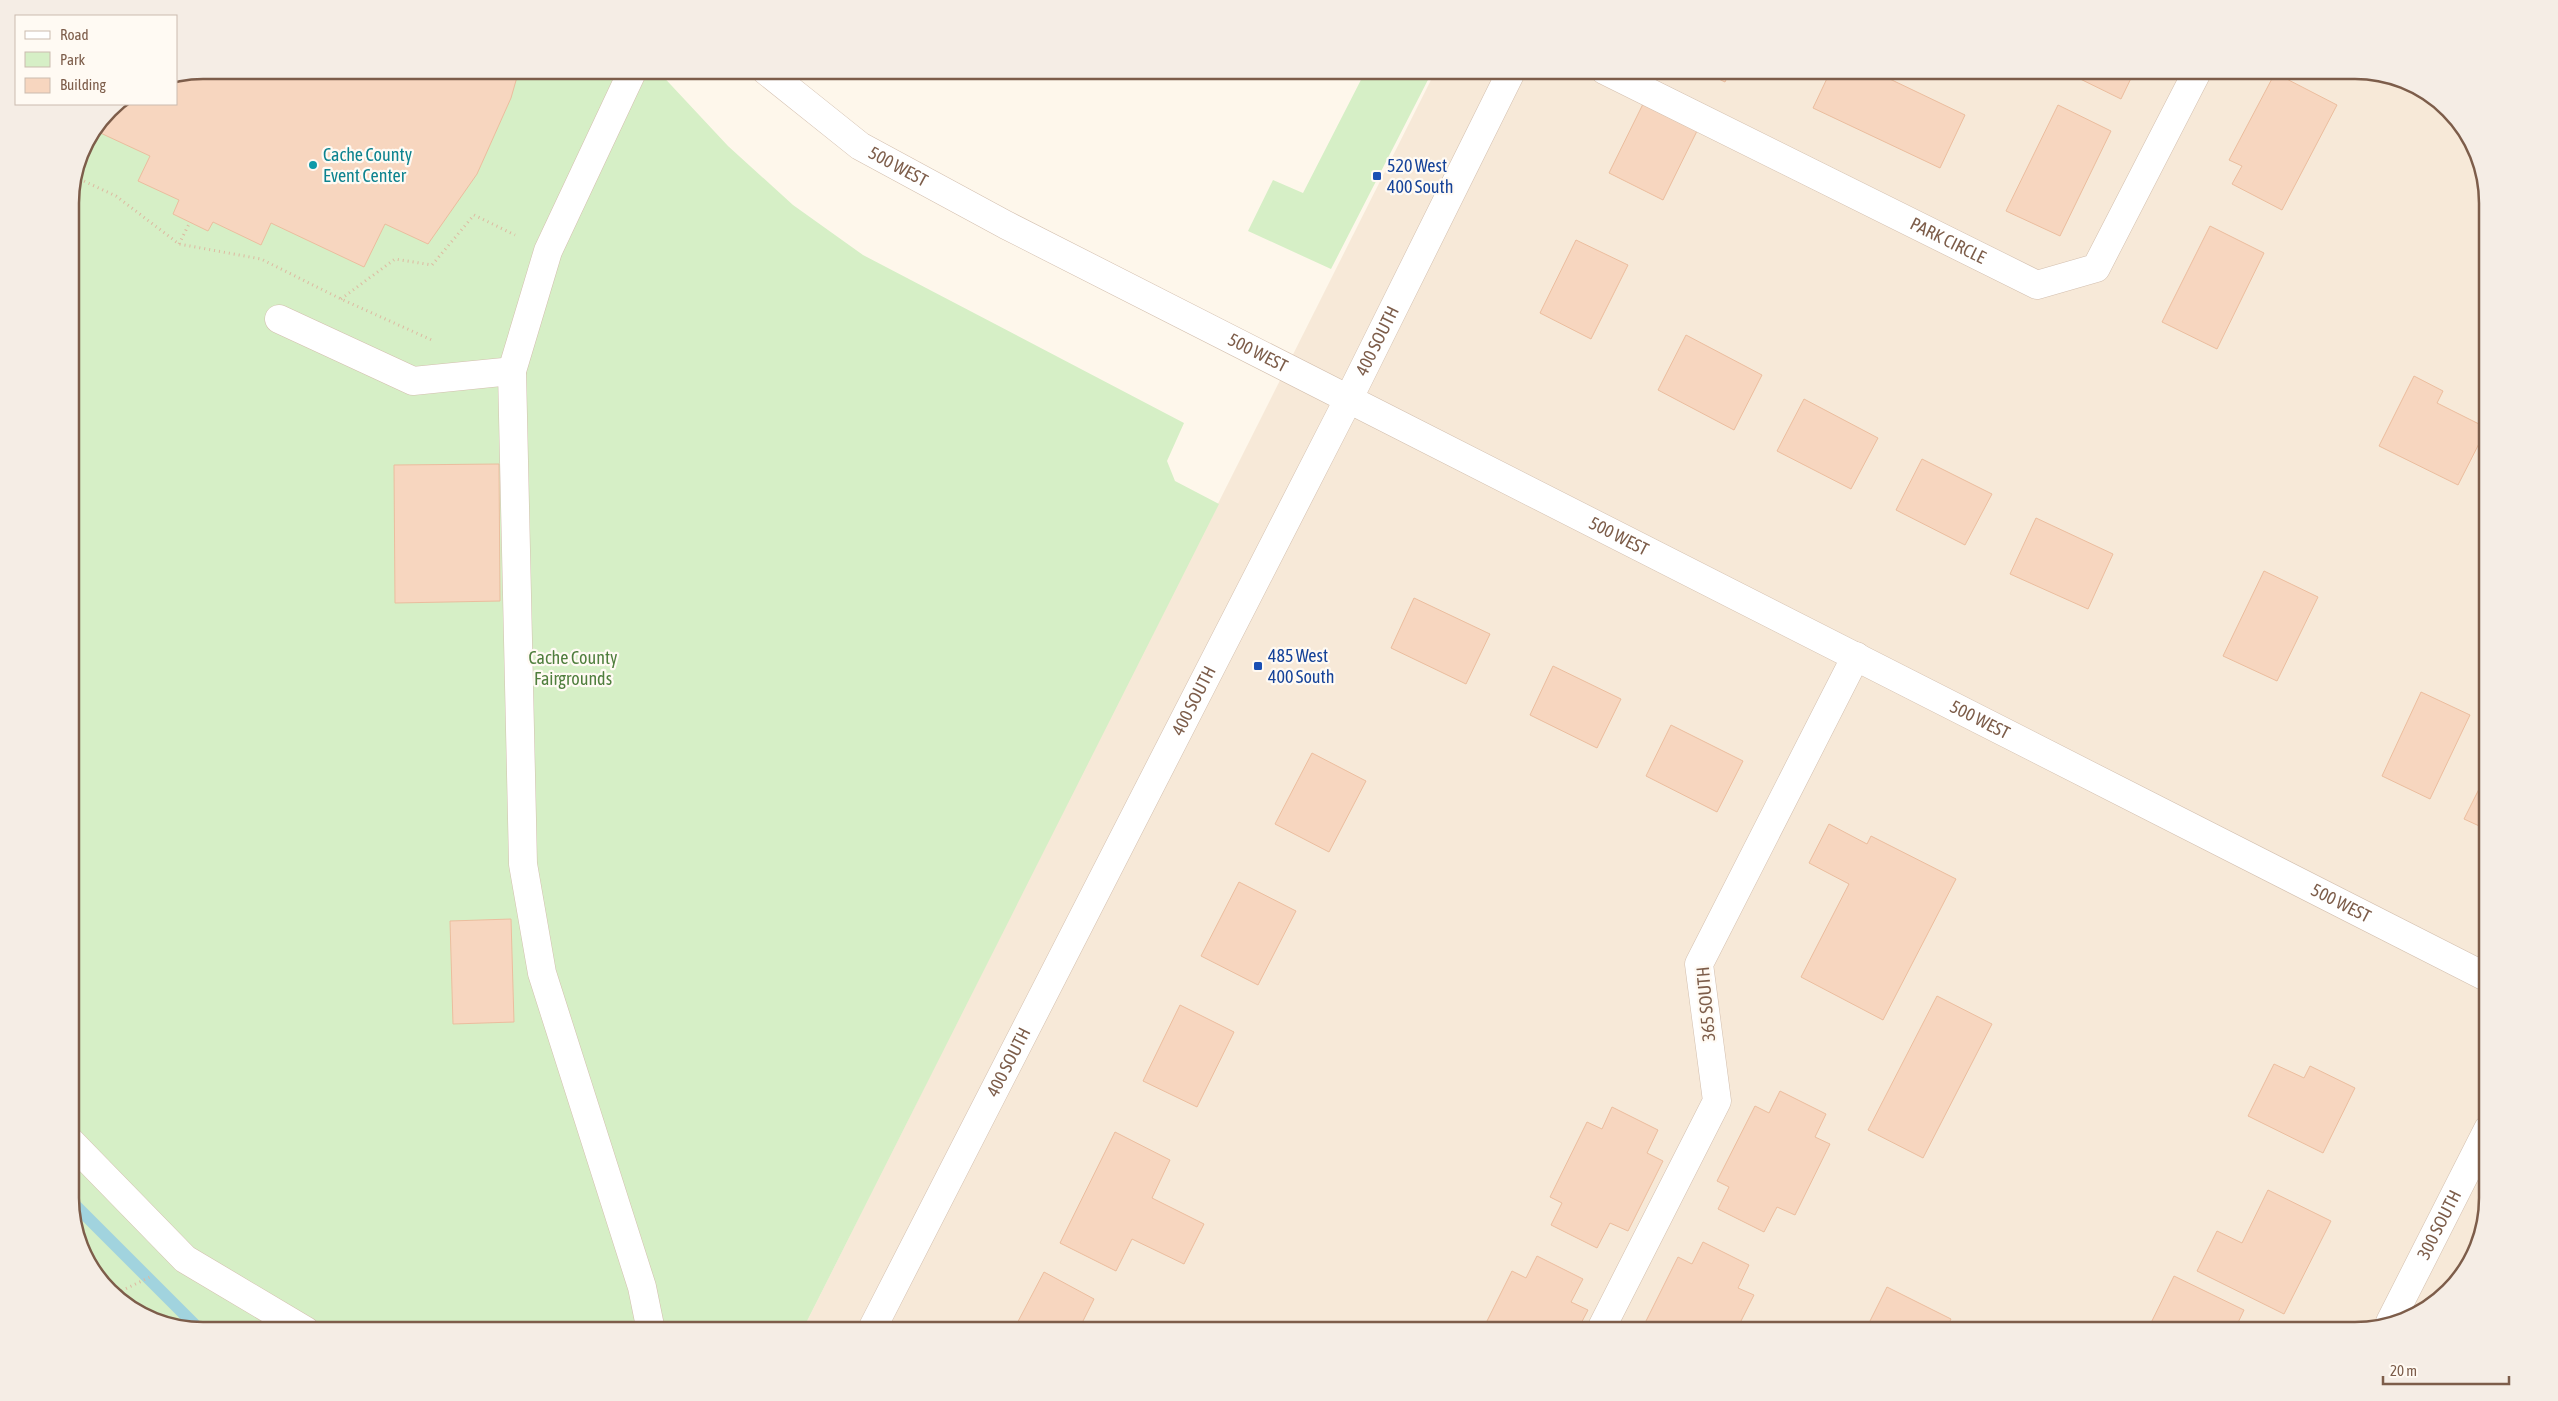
<svg xmlns="http://www.w3.org/2000/svg" width="2558" height="1401" font-family="'Asap Condensed',sans-serif">
	<rect width="100%" height="100%" fill="#fef7eb"/>
	<path fill="#f7e9d8" d="M1436,70H2355L2414,84L2466,129L2488,195V1198L2474,1257L2422,1313L2355,1331H802Z"/>
	<path fill="#d6efc6" d="M203,70H657L728,146L793,205L863,255L1184,423L1167,461L1175,481L1219,504L802,1331H203L144,1317L92,1272L70,1207V195C79,162 87,124 117,104H176Z
		M1366,70H1433L1331,269L1248,231L1273,180L1303,193Z"/>
	<g fill="none" stroke-linecap="round" stroke-linejoin="round">
		<path stroke="#a1d3de" stroke-width="12" d="M70,1200L200,1330"/>
	</g>
	<path fill="#f7d6bf" stroke="#ebbd9e" d="M203,70H519L511,98L477,174L428,244L385,224L364,267L271,223L261,245L213,222L208,231L173,214L179,200L138,181L150,156L94,130L109,109L117,104H176V75Z
		M1700,70H1731L1725,82Z
		M1831,70H1871L1965,115L1940,168L1813,108Z
		M2070,70H2135L2121,99L2068,73Z
		M2275,73L2337,105L2282,210L2232,184L2242,166L2229,160Z
		M1643,104L1697,131L1663,200L1609,173Z
		M2058,105L2111,131L2060,236L2006,211Z
		M2210,226L2264,253L2217,349L2162,322Z
		M1576,240L1628,265L1591,339L1540,313Z
		M1686,335L1762,375L1734,430L1658,390Z
		M2414,376L2443,391L2437,403L2487,428L2458,485L2379,446Z
		M1804,399L1878,438L1851,489L1777,451Z
		M1922,459L1992,494L1965,545L1896,510Z
		M499,464L500,601L395,603L394,465Z
		M2036,518L2113,554L2088,609L2010,574Z
		M2264,571L2318,597L2277,681L2223,656Z
		M1414,598L1490,634L1466,684L1391,648Z
		M1553,666L1621,699L1597,748L1530,715Z
		M2421,692L2470,715L2430,799L2382,776Z
		M1671,725L1743,761L1717,812L1646,776Z
		M1312,753L1366,781L1329,852L1275,824Z
		M2488,771V830L2464,819Z
		M1829,824L1867,844L1871,836L1956,879L1883,1020L1801,977L1849,884L1809,863Z
		M1239,882L1296,911L1258,985L1201,956Z
		M511,919L514,1022L453,1024L450,921Z
		M1937,996L1992,1024L1923,1158L1868,1130Z
		M1180,1005L1234,1032L1197,1107L1143,1081Z
		M2274,1064L2304,1078L2310,1066L2355,1088L2323,1153L2248,1116Z
		M1780,1091L1826,1114L1815,1137L1830,1144L1795,1215L1777,1207L1764,1232L1718,1209L1729,1187L1717,1181L1755,1106L1769,1113Z
		M1612,1107L1658,1130L1647,1153L1663,1161L1628,1231L1610,1223L1597,1248L1551,1225L1562,1203L1550,1197L1587,1122L1602,1129Z
		M1115,1132L1170,1160L1152,1198L1204,1224L1184,1264L1132,1239L1116,1271L1060,1243Z
		M2268,1190L2331,1221L2284,1314L2197,1271L2217,1231L2242,1243Z
		M1703,1242L1749,1265L1738,1288L1754,1295L1736,1331H1641L1678,1257L1692,1264Z
		M1537,1256L1583,1279L1571,1302L1588,1310L1577,1331H1482L1512,1271L1526,1278Z
		M1044,1272L1094,1299L1078,1331H1013Z
		M2174,1276L2244,1310L2234,1331H2147Z
		M1887,1287L1951,1319L1945,1331H1865Z"/>
	<g fill="none" stroke-linecap="round" stroke-linejoin="round">
		<defs>
			<g id="minor">
				<path d="M633,70L548,251L512,371L523,864L542,973L642,1287L651,1331"/>
				<path id="s1" d="M765,70L860,146L1006,225L2488,978"/>
				<path id="s2" d="M1604,70L2037,285L2096,268L2198,70"/>
				<path d="M279,319L413,381L512,371"/>
				<path d="M70,1141L185,1259L306,1331"/>
				<path id="s3" d="M2390,1322L2488,1129"/>
				<path id="s4" d="M871,1331L1349,398L1512,70"/>
				<path d="M1600,1331L1717,1101L1699,964L1856,656"/>
			</g>
		</defs>
		<use href="#minor" stroke="#d3bfae" stroke-width="29"/>
		<path stroke="#ddb9a1" stroke-width="3" stroke-dasharray="1 4" stroke-linecap="butt" d="M75,177L116,196L179,244L261,259L341,299L434,341
			M179,244L190,222
			M341,299L395,259L432,265L474,215L515,235
			M117,1293L152,1276"/>
		<use href="#minor" stroke="#fff" stroke-width="28"/>
	</g>
	<circle fill="#0f9aa8" stroke="#fffaf3" stroke-width="2" cx="313" cy="165" r="5"/>
	<g fill="#1a4fb4" stroke="#fffaf3" stroke-width="2">
		<rect x="1372" y="171" width="10" height="10" rx="2.5"/>
		<rect x="1253" y="661" width="10" height="10" rx="2.5"/>
	</g>
	<g text-anchor="middle" stroke-width="4.5" stroke-linejoin="round" paint-order="stroke">
		<g font-size="18" fill="#0d838f" stroke="#fffaf3" text-anchor="start">
			<text x="323" y="161">Cache County<tspan x="323" dy="21">Event Center</tspan></text>
		</g>
		<g font-size="18" fill="#7d5d4a" stroke="#fffaf3">
			<text dy="6" stroke="none"><textPath href="#s1" startOffset="165">500 WEST</textPath></text>
			<text dy="6" stroke="none"><textPath href="#s2" startOffset="384">PARK CIRCLE</textPath></text>
			<text dy="6" stroke="none"><textPath href="#s4" startOffset="1112">400 SOUTH</textPath></text>
			<text dy="6" stroke="none"><textPath href="#s1" startOffset="570">500 WEST</textPath></text>
			<text dy="6" stroke="none"><textPath href="#s1" startOffset="975">500 WEST</textPath></text>
			<text dy="6" stroke="none"><textPath href="#s4" startOffset="708">400 SOUTH</textPath></text>
			<text dy="6" stroke="none"><textPath href="#s1" startOffset="1380">500 WEST</textPath></text>
			<text dy="6" stroke="none"><textPath href="#s1" startOffset="1785">500 WEST</textPath></text>
			<text transform="translate(1706 1004) rotate(-95)" y="6">365 SOUTH</text>
			<text dy="6" stroke="none"><textPath href="#s4" startOffset="302">400 SOUTH</textPath></text>
			<text dy="6" stroke="none"><textPath href="#s3" startOffset="109">300 SOUTH</textPath></text>
		</g>
		<g font-size="18" fill="#164399" stroke="#fffaf3" text-anchor="start">
			<text x="1387" y="172">520 West<tspan x="1387" dy="21">400 South</tspan></text>
			<text x="1268" y="662">485 West<tspan x="1268" dy="21">400 South</tspan></text>
		</g>
		<g font-size="18" fill="#4f7e3d" stroke="#fffaf3">
			<text x="573" y="664">Cache County<tspan x="573" dy="21">Fairgrounds</tspan></text>
		</g>
	</g>
	<path d="M0 0H2558V1401H0ZM203 79H2355A124 124 0 0 1 2479 203V1198A124 124 0 0 1 2355 1322H203A124 124 0 0 1 79 1198V203A124 124 0 0 1 203 79Z" fill="#f5ede5" fill-rule="evenodd"/>
	<path fill="none" stroke="#7d5d4a" stroke-width="2.5" d="M203 79H2355A124 124 0 0 1 2479 203V1198A124 124 0 0 1 2355 1322H203A124 124 0 0 1 79 1198V203A124 124 0 0 1 203 79Z"/>
	<rect x="15" y="15" width="162" height="90" fill="#fffaf3" stroke="#cbbbaf"/>
	<rect x="25" y="31" width="25" height="8" fill="#ffffff" stroke="#cbbbaf"/>
	<text x="60" y="40" font-size="15" fill="#7d5d4a">Road</text>
	<rect x="25" y="52" width="25" height="15" fill="#d6efc6" stroke="#cbbbaf"/>
	<text x="60" y="65" font-size="15" fill="#7d5d4a">Park</text>
	<rect x="25" y="78" width="25" height="15" fill="#f7d6bf" stroke="#cbbbaf"/>
	<text x="60" y="90" font-size="15" fill="#7d5d4a">Building</text>
	<path d="M2383 1376v8h126v-8" fill="none" stroke="#7d5d4a" stroke-width="2.5"/>
	<text x="2390" y="1376" font-size="15" fill="#7d5d4a" stroke="#fffaf3" stroke-width="4" paint-order="stroke">20 m</text>
</svg>
